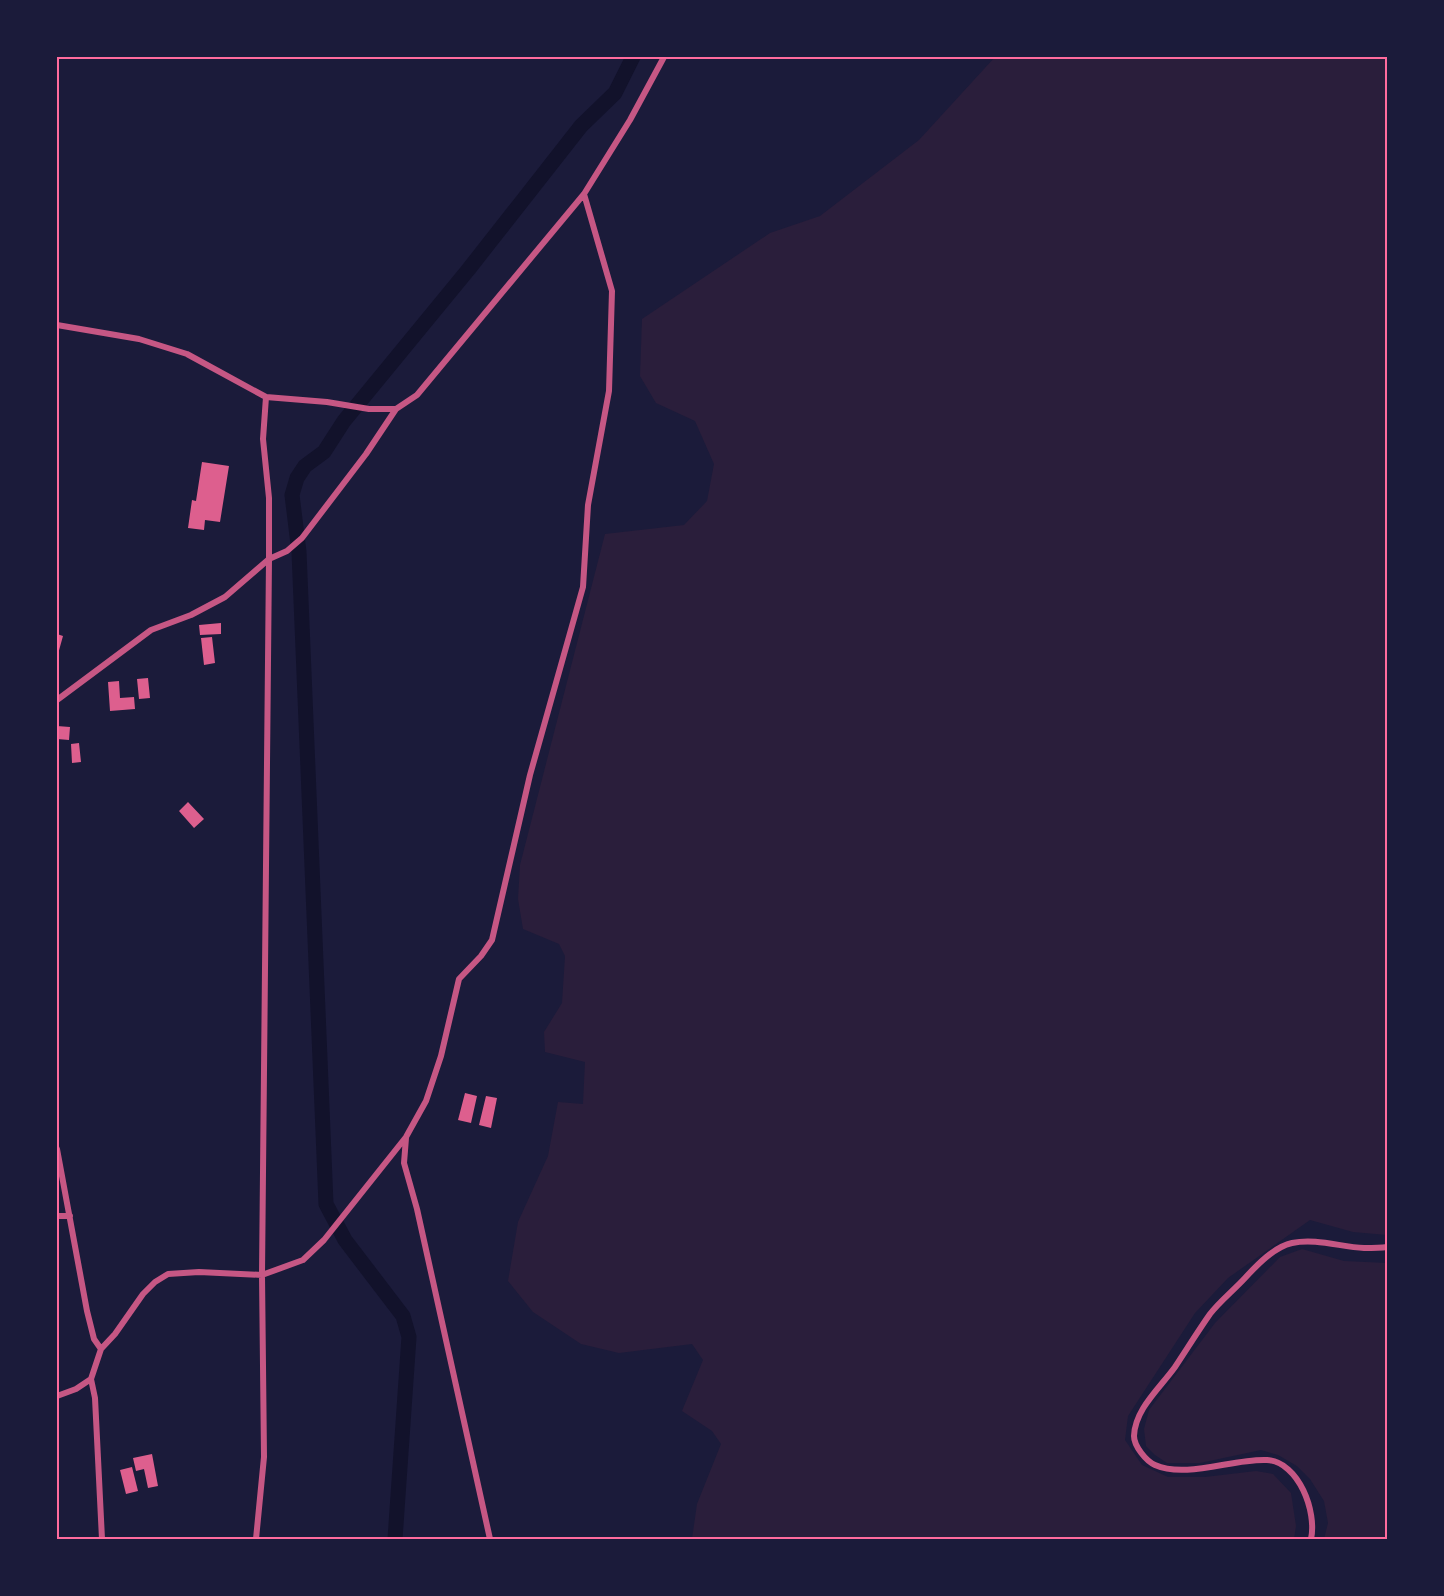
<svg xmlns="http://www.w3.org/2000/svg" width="1444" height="1596" font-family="Lato,sans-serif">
	<rect width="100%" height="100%" fill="#1b1b3a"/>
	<path fill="#2a1e3b" d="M995,57H1387V1235L1353,1232L1310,1220L1228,1278L1195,1313L1128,1416L1125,1440L1142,1465L1168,1477H1205L1256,1471L1273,1474L1291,1493L1296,1526L1294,1539H692L697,1504L721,1444L712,1431L682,1411L703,1360L692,1344L619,1353L581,1344L533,1312L508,1281L518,1222L548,1156L558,1102L583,1104L585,1062L545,1052L544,1032L562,1003L565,956L559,944L523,929L518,899L520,865L605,534L684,525L707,501L714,464L695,421L656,403L640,376L642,319L770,233L820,216L919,140Z
		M1302,1249L1344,1261L1387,1263V1539H1324L1328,1523L1324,1501L1310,1479L1297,1466L1278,1455L1261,1450L1200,1463H1167L1155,1455L1146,1446L1144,1429L1149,1410L1215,1323L1280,1257Z"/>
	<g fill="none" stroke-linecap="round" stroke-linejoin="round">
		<path stroke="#12122b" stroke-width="15" d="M395,1539L409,1337L403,1316L345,1240L326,1204L299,552L292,495L297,478L305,466L324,452L344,421L468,270L581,126L615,93L633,57"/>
	</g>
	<path fill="#dd5f8e" d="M202,462L229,466L220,522L205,520L204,530L188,528L192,500L196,501Z
		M221,623V634L200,635L199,625Z
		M57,634L63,636L58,654H57Z
		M212,637L215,663L204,665L201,638Z
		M148,678L150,698L139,699L137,679Z
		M119,681L120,698L134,697L135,709L110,711L108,682Z
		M57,726L70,727L69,740L57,739Z
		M79,743L81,762L72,763L71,744Z
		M188,802L204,819L194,828L179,811Z
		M465,1093L477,1096L471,1123L458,1120Z
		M486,1096L497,1098L491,1128L479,1125Z
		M152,1454L158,1486L148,1488L144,1469L136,1471L133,1458Z
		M132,1467L138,1491L126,1494L120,1470Z"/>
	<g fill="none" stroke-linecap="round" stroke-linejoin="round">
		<path stroke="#c65784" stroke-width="6" d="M57,325L139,339L187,354L266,397L263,439L269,498V559L262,1275L264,1457L256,1539
			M266,397L327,402L369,409H396L417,395L584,194L630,120L664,57
			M57,700L151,630L191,615L225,597L269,559L287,551L302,538L366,454L396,409
			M406,1138L404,1163L417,1209L490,1539
			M57,1149L87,1311L94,1339L101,1349L91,1379L76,1389L57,1396
			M57,1216H70
			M101,1349L115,1334L143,1294L155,1282L168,1274L199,1272L262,1275L303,1260L324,1240L406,1137L426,1101L441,1056L459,979L481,956L492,940L530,775L583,587L588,505L609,391L612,291L584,194
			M91,1379L95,1398L102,1539
			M1311,1539C1317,1512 1299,1462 1267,1460C1234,1458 1186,1479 1155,1465C1146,1461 1134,1446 1134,1436C1135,1409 1160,1388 1175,1367C1187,1349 1198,1331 1210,1314C1220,1301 1234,1290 1245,1278C1257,1265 1274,1247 1292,1243C1316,1238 1341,1247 1364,1248C1372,1248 1380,1248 1387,1247"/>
	</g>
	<rect width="1444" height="1596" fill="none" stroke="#1b1b3a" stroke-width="117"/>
	<rect x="58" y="58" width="1328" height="1480" fill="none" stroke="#ff6b9d" stroke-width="2"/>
</svg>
